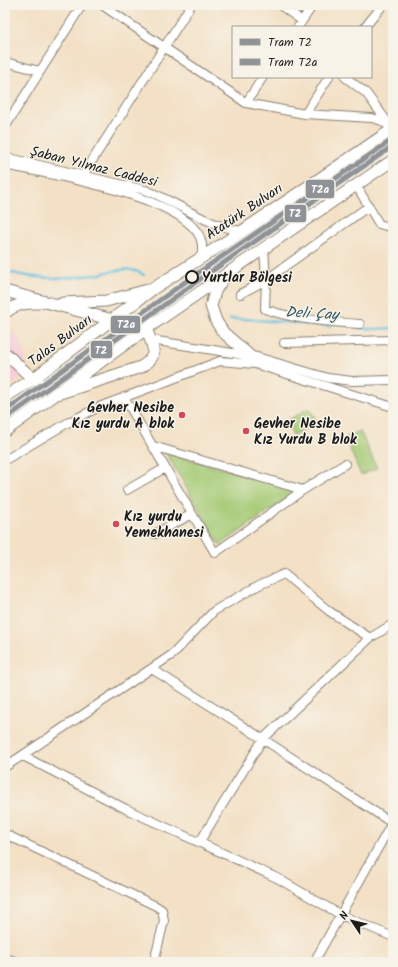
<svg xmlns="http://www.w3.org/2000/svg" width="398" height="967" font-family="Kalam,sans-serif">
	<rect width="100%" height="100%" fill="#f7f3e8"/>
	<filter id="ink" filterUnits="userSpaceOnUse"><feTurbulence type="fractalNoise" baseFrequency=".025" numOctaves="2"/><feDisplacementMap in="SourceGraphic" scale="8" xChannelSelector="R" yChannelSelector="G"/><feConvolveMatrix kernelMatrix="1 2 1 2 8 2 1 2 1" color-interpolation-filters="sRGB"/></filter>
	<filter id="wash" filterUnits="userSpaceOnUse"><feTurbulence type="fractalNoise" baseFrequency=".012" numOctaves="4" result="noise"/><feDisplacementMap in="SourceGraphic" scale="16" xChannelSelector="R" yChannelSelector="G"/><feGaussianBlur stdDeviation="0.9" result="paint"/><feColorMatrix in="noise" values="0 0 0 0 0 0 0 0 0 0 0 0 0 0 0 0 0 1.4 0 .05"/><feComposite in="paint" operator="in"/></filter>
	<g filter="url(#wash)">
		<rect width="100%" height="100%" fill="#f3e0c5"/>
		<path fill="#f6cfd8" d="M5,325L20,339L26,356L23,377L5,389Z"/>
		<path fill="#a4ca75" stroke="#607348" d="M309,408L317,422L294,436L285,422Z
			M360,431L377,468L361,475L345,438Z
			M166,453L299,490L220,545Z"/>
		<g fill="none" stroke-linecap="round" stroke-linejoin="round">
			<path stroke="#5cbdda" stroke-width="2.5" d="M5,271C25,277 45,279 66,278C77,277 88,276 99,274C116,271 129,265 144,275
				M230,319H245L331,326
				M207,321H212
				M358,328L375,329L393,328"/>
		</g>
	</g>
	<g filter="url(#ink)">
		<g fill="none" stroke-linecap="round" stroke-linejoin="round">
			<defs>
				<path id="minor" d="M102,5L246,103L305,114L372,118L382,121L393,129
					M280,5L302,21
					M298,27L313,5
					M365,27L383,5
					M5,62L40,71
					M345,77L366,93L389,124
					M246,103L263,77
					M305,114L329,77
					M5,127L82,5
					M5,157L145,190C178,202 206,226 242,231
					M5,165C51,175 170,194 197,232C203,240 203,249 201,258
					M83,175L191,5
					M356,185L379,224L393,228
					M264,248L266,280L265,309C295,320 328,322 360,324
					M240,294L266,280L369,206
					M151,340L257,357L328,378L352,381L393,380
					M284,343L393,340
					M124,397L215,553L303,490L345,464
					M153,446L303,490
					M5,460L69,422L99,407L220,361L255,364L393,407
					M127,490L165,468
					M155,534L192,514
					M152,669L263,739L392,823L314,962
					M23,756L126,809L277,878L341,915L393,937
					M5,767L173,654L214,611L259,585L284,574L329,611L370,638
					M5,834L156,906L162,910L164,921L154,962
					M199,843L263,739L370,638L393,624
					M5,958L18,962"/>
				<path id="major" d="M222,280L215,291L211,306L216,321L223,332L250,356
					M5,291L146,329C153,345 160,356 141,367L57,394L33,379L5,353
					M63,303L106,301L148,290
					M5,313C15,304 25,303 38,303
					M5,397L33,379L154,288L235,236L393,129
					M5,431L146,329L393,160"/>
			</defs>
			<use href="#minor" stroke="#887e70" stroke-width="10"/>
			<use href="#major" stroke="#887e70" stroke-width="13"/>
			<use href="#minor" stroke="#fff" stroke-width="8"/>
			<use href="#major" stroke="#fff" stroke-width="11"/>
			<defs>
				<path id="tram-1" d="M5,419L196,282L393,146"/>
				<path id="tram-2" d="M5,411L192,277L393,139"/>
			</defs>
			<use href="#tram-1" stroke="#f7f3e8" stroke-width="8"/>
			<use href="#tram-2" stroke="#f7f3e8" stroke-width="8"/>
			<use href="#tram-1" stroke="#8f9397" stroke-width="5"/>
			<use href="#tram-2" stroke="#8f9397" stroke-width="5"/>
		</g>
	</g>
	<circle fill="#f7f3e8" stroke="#1c1c1c" stroke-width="2" cx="192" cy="277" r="6"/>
	<g fill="#d1495b" stroke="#f7f3e8" stroke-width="1.5">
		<circle cx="182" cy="415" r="4"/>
		<circle cx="246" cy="431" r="4"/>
		<circle cx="116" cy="524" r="4"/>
	</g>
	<g text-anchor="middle" stroke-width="3" stroke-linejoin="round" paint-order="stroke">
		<g font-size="14" fill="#1c1c1c" stroke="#f7f3e8">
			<text transform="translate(94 166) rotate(14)" y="5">Şaban Yılmaz Caddesi</text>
			<text transform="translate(244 211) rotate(-34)" y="5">Atatürk Bulvarı</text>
			<text transform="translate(60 340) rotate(-37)" y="5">Talas Bulvarı</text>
		</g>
		<g font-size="14" font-weight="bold" fill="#1c1c1c" stroke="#f7f3e8" text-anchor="start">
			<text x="202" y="282">Yurtlar Bölgesi</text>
		</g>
		<g font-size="14" font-weight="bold" fill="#1c1c1c" stroke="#f7f3e8" text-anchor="start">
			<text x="174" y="412" text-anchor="end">Gevher Nesibe<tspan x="174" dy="16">Kız yurdu A blok</tspan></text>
			<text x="254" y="428">Gevher Nesibe<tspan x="254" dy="16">Kız Yurdu B blok</tspan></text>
			<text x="124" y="521">Kız yurdu<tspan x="124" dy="16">Yemekhanesi</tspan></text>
		</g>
		<g font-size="15" font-style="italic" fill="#365c68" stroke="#f7f3e8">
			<text transform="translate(312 313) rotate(3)" y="5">Deli Çay</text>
		</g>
	</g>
	<g stroke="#f7f3e8" stroke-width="1.5">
		<rect x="305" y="179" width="30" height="20" rx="4" fill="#8f9397"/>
		<rect x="284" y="204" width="23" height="19" rx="4" fill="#8f9397"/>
		<rect x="110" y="315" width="31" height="19" rx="4" fill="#8f9397"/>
		<rect x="90" y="340" width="23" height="19" rx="4" fill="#8f9397"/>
	</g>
	<g font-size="11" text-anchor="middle" font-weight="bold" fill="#fff">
		<text x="320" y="193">T2a</text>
		<text x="295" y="217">T2</text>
		<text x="126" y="328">T2a</text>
		<text x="101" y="354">T2</text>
	</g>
	<rect width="398" height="967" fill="none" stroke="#f7f3e8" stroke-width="20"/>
	<rect x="232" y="26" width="140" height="52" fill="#f7f3e8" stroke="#9f9d96"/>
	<rect x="240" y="39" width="20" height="6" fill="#8f9397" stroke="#9f9d96"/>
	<text x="268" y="46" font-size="12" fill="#1c1c1c">Tram T2</text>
	<rect x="240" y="59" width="20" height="6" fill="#8f9397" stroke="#9f9d96"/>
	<text x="268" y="66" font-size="12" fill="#1c1c1c">Tram T2a</text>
	<g transform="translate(352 921) rotate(305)" stroke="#f7f3e8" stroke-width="3" paint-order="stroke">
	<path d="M0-3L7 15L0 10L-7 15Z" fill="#1c1c1c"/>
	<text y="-6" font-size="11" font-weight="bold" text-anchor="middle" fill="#1c1c1c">N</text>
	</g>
</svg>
